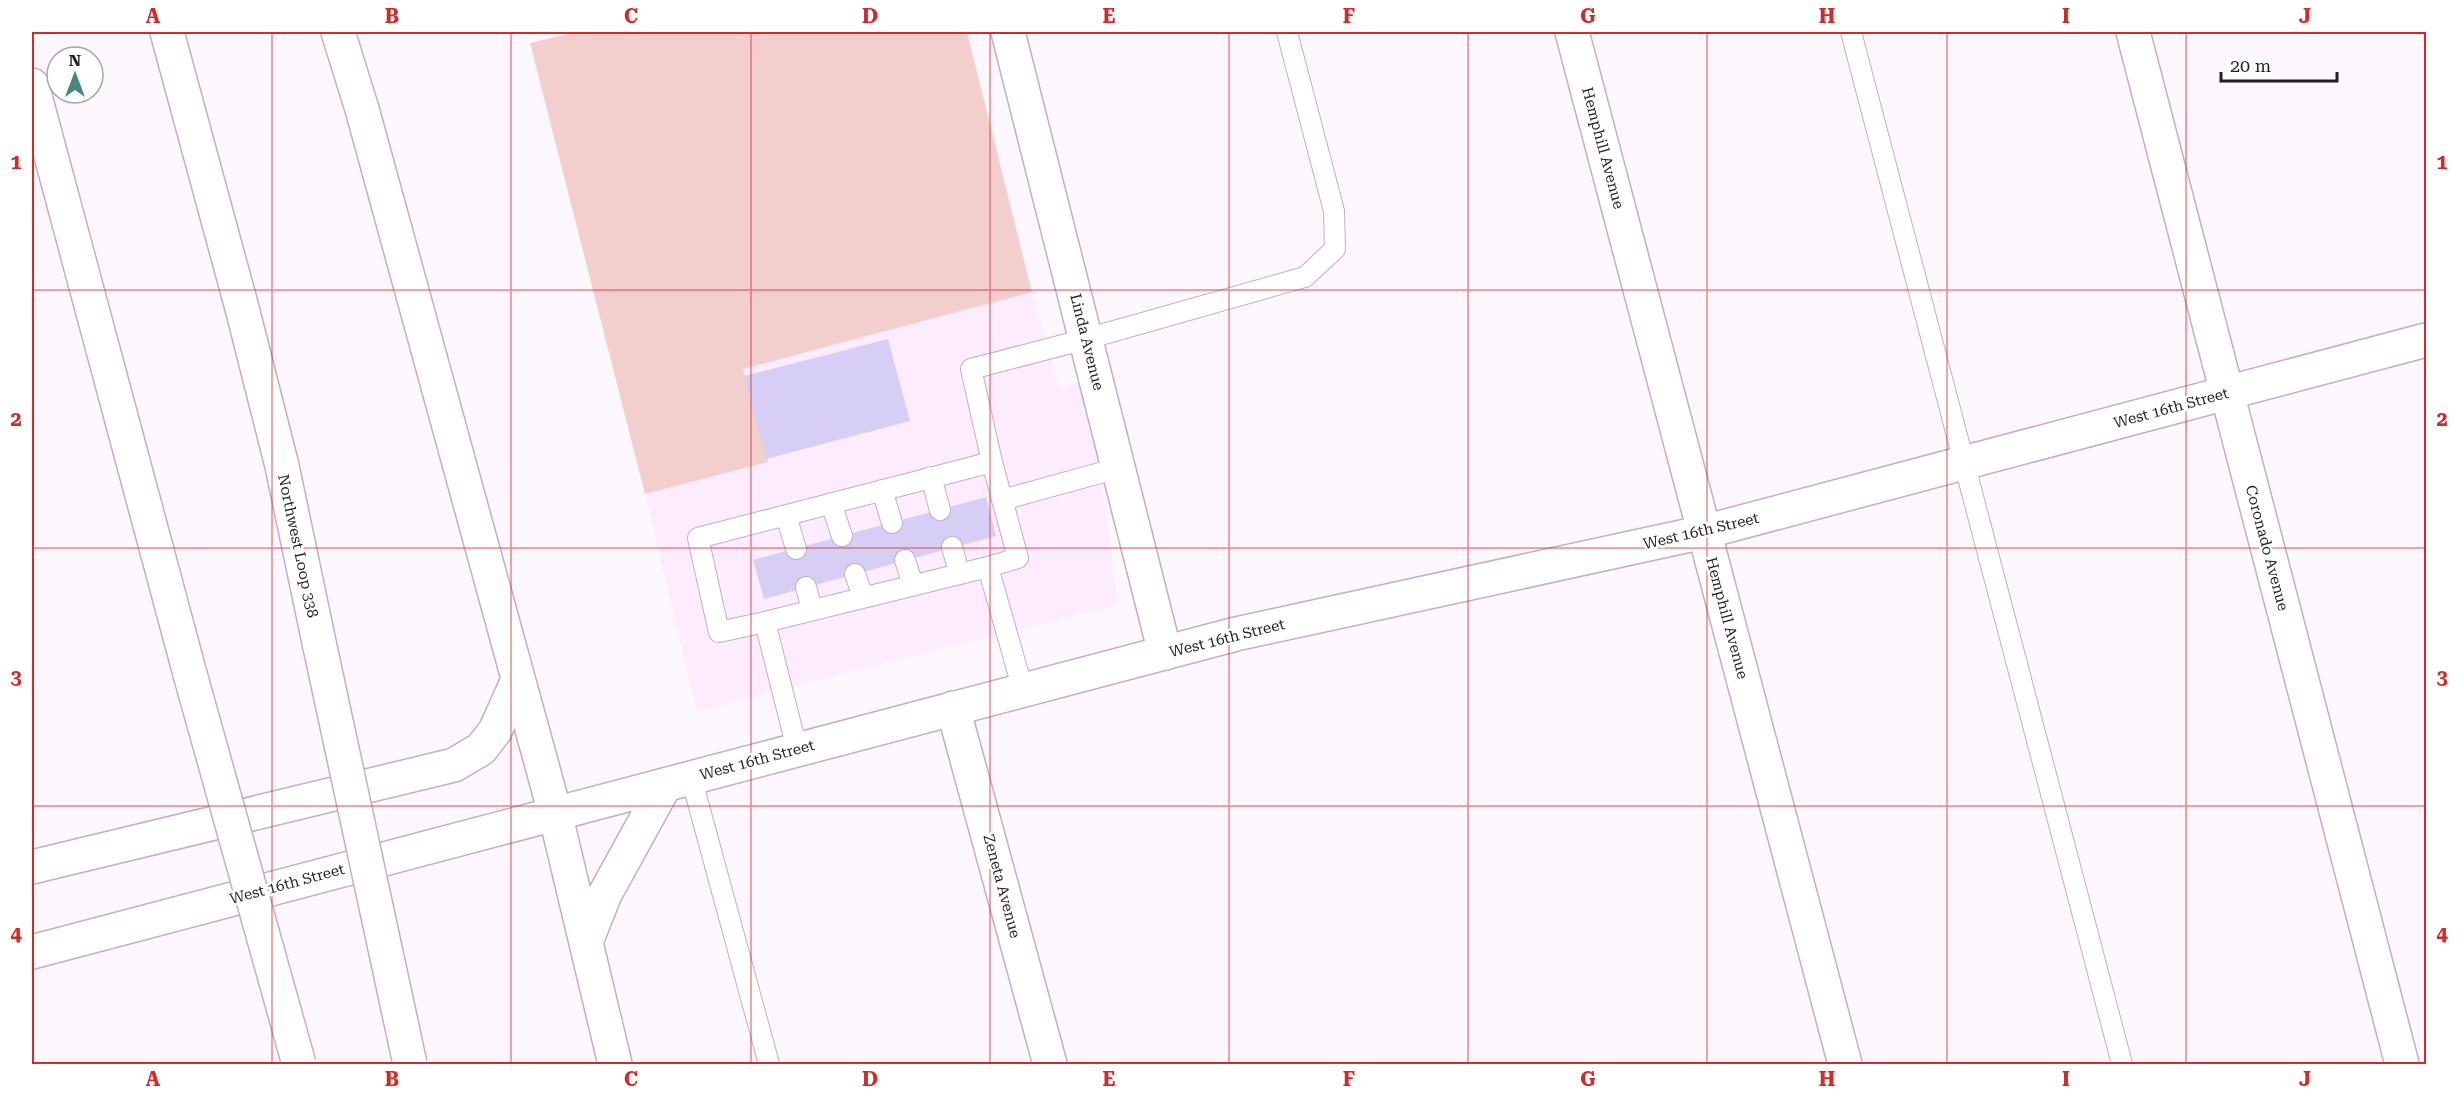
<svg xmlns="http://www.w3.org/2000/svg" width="2458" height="1096" font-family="'Roboto Serif',serif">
	<rect width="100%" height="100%" fill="#fcf7fd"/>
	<path fill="#fdebfe" d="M1032,292L1059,388L1089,381L1118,604L697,711L645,494L767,462L743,369Z"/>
	<path fill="#f2cecd" d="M576,32H967L1032,292L743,369L768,462L645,494L530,43Z"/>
	<path fill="#d7cef6" d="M888,339L910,421L766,459L744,376Z
		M986,497L996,536L764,599L753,560Z"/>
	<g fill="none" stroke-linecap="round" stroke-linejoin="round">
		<defs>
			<path id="service" d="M1851,32L2122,1064
				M992,462L971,369L1086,339L1305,277L1335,249L1334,211L1287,32
				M931,477L940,510
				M882,490L892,523
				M1002,500L1118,468
				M831,503L842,536
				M786,515L796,549
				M952,547L959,573
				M905,560L913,585
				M855,574L863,597
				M806,587L812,610
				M765,622L719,632L698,538L992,462L1018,558L988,567
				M797,749L765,622L988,567L1023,690
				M691,777L769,1064"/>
			<path id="minor" d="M1008,32L1165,653
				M1572,32L1845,1064
				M2133,32L2402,1064
				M953,708L1050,1064"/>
			<path id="secondary" d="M32,952L1236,634L1704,532L2426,340"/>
			<path id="trunk" d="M167,32L242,308L282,466L320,647
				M338,32L362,109L555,813L615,1064
				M32,85L190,674
				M32,867L454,765L481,749L495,731L518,680
				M586,942L605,894L665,785"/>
		</defs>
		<use href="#service" stroke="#c4adc6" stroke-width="22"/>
		<use href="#minor" stroke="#c4adc6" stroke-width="36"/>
		<use href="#secondary" stroke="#c4adc6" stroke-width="36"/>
		<use href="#trunk" stroke="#c4adc6" stroke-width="36"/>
		<use href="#service" stroke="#fff" stroke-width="20"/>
		<use href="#minor" stroke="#fff" stroke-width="33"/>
		<use href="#secondary" stroke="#fff" stroke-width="33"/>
		<use href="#trunk" stroke="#fff" stroke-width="33"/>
		<defs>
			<path id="trunk-bridge" d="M320,647L410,1064
				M190,674L299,1064"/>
		</defs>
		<use href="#trunk-bridge" stroke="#c4adc6" stroke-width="36" stroke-linecap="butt"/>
		<use href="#trunk-bridge" stroke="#fff" stroke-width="33"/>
	</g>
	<path fill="none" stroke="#d62828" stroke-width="1.5" stroke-opacity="0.55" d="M272,32V1064M511,32V1064M751,32V1064M990,32V1064M1229,32V1064M1468,32V1064M1707,32V1064M1947,32V1064M2186,32V1064M32,290H2426M32,548H2426M32,806H2426"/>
	<g text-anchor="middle" stroke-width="5" stroke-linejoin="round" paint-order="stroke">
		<g font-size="15" fill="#261d26" stroke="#fff">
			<text transform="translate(1603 148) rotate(75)" y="5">Hemphill Avenue</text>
			<text transform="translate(1087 342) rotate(76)" y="5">Linda Avenue</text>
			<text transform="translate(2171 408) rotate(-15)" y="5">West 16th Street</text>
			<text transform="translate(1701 531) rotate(-13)" y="5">West 16th Street</text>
			<text transform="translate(298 546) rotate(78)" y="5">Northwest Loop 338</text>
			<text transform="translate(2267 548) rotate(75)" y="5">Coronado Avenue</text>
			<text transform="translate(1727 618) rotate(75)" y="5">Hemphill Avenue</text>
			<text transform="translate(1227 638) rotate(-14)" y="5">West 16th Street</text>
			<text transform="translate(757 760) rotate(-15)" y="5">West 16th Street</text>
			<text transform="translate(287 884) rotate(-15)" y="5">West 16th Street</text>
			<text transform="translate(1002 886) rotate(75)" y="5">Zeneta Avenue</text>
		</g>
	</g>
	<rect width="2458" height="1096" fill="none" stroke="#ffffff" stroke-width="66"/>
	<g transform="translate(75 75)"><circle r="28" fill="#ffffff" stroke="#a8a5a8" stroke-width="1.5"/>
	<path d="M0-4.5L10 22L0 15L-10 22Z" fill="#44897e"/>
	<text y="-9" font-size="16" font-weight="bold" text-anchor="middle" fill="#261d26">N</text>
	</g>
	<path d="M2221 72v9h116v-9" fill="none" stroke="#261d26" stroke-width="3"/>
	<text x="2230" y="72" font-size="18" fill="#261d26" stroke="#ffffff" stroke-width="4.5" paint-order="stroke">20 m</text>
	<rect x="33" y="33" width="2392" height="1030" fill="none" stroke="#d62828" stroke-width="2"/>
	<g font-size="20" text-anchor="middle" font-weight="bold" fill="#d62828">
		<text x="153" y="23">A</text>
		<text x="392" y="23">B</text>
		<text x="631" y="23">C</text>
		<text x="870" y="23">D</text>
		<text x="1109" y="23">E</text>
		<text x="1349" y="23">F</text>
		<text x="1588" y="23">G</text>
		<text x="1827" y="23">H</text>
		<text x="2066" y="23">I</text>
		<text x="2305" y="23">J</text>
		<text x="16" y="169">1</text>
		<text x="2442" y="169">1</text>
		<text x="16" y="426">2</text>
		<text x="2442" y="426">2</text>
		<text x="16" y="684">3</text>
		<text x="2442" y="684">3</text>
		<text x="16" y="941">4</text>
		<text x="2442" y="941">4</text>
		<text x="153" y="1086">A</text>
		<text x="392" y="1086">B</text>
		<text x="631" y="1086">C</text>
		<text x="870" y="1086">D</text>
		<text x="1109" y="1086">E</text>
		<text x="1349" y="1086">F</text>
		<text x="1588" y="1086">G</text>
		<text x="1827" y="1086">H</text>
		<text x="2066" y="1086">I</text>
		<text x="2305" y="1086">J</text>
	</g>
</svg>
